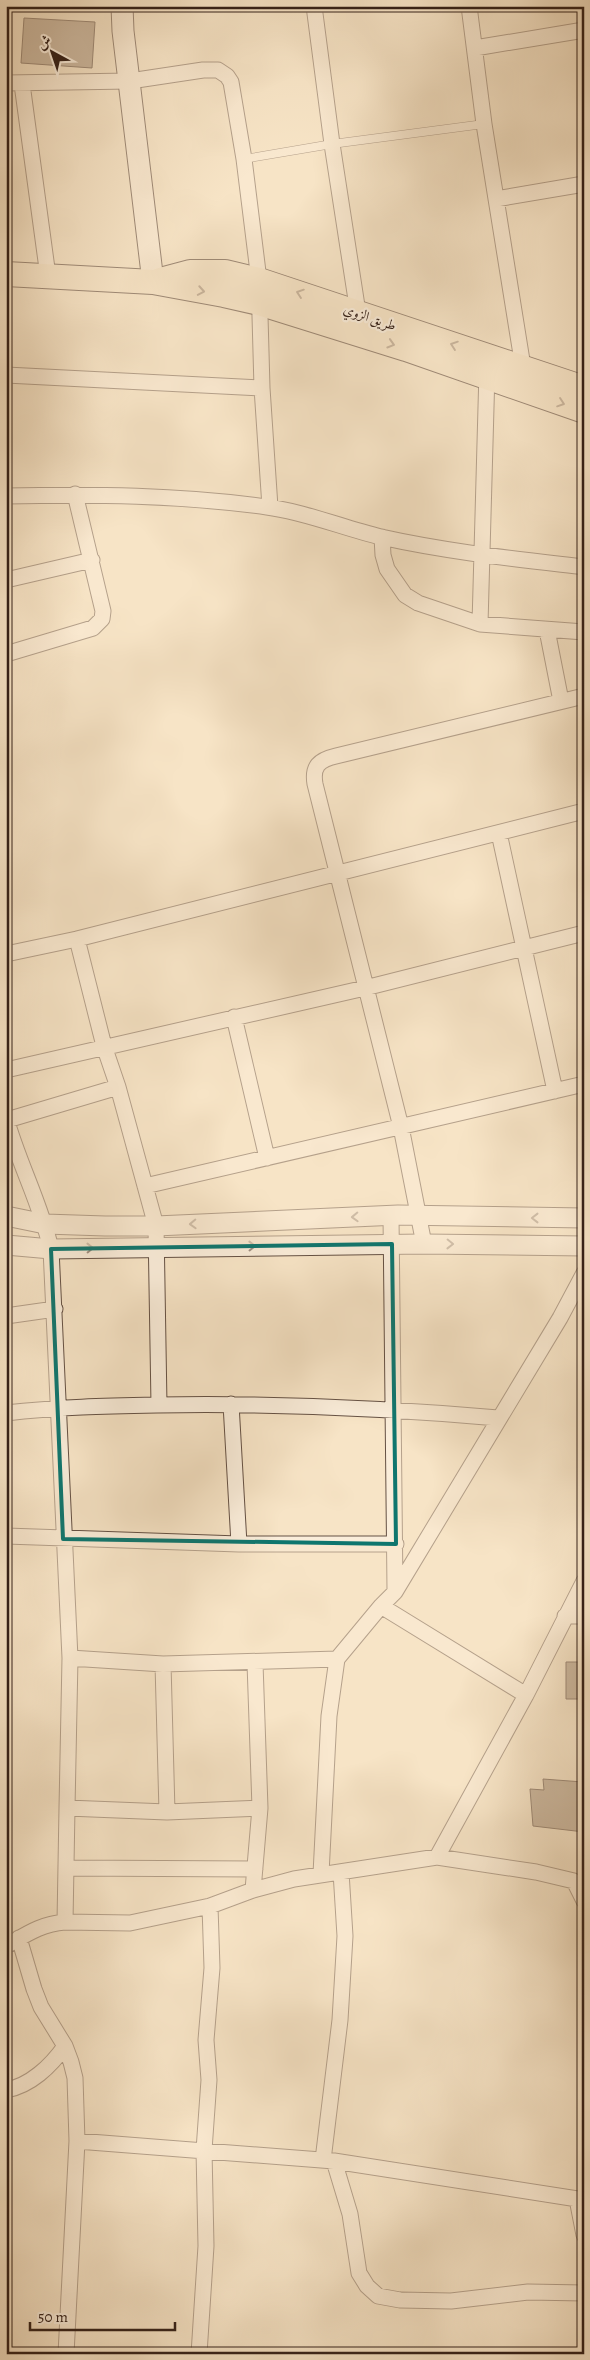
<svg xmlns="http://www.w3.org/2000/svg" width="590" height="2360" font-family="Alegreya,Amiri,serif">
	<rect width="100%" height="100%" fill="#f7e4c6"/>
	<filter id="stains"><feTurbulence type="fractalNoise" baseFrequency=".004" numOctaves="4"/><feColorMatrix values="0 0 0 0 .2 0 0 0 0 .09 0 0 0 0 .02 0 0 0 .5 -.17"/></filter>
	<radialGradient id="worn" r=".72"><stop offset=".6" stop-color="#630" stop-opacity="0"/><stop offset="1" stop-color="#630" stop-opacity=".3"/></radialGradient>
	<path fill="#998672" stroke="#342018" d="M24,18L95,22L92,68L21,63Z
		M566,1662H584V1699H566Z
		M543,1779L583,1782L584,1832L533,1826L530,1789L544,1790Z"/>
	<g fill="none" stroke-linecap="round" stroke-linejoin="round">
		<defs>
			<path id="service" d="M244,159L332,144L484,124"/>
			<path id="minor" d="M314,6L332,144L359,319
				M469,6L484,124L524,373
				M475,48L584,30
				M6,83L130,81L203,70H218L227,76L231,82L244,159L259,280L262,388L270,507
				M22,84L48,276
				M496,199L584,184
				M6,375L262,388
				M6,496C94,494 180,495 267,507C306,512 343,528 381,537C448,552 516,559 584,567
				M382,537L383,555L387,569L405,595L418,603L480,624L584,632
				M6,580L92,560
				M480,624L487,371
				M547,630L561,701
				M6,654L93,628L102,619L103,611L75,494
				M499,833L555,1091
				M77,939L104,1046L118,1087L156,1226L159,1405
				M6,954L77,939L584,811
				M234,1017L267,1158
				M6,1070L365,988L584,933
				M6,1118C18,1162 41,1204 51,1249L70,1658L67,1808L167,1812L260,1808
				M7,1120L118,1087
				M145,1186L584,1084
				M391,1216L395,1590
				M424,1244L401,1127L315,784C312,766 319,760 336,756L584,696
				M6,1316L55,1309
				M231,1404L239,1544
				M6,1413C57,1407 107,1406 157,1405C271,1403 384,1408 498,1418
				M6,1536L239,1544H396
				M381,1606L526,1695
				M565,1616H584
				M70,1658L163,1664L337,1659
				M163,1664L167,1812
				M67,1808L65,1922L130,1923L210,1906L253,1890L294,1879L437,1857L526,1695L584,1581
				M437,1857L536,1872L574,1881L584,1901
				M67,1868L255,1869
				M321,1874L329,1716L337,1659L381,1606L395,1592L560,1318L584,1273
				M253,1890L260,1808L255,1663
				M19,1938L34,1989L41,2007L65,2046L71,2062L75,2078L77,2141L66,2354
				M6,1946C27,1934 41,1924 65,1922
				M6,2090C30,2086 51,2066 65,2046
				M77,2141L334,2161L584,2200
				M323,2160L340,2020L345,1936L341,1872
				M334,2161L350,2214L359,2273L367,2286L378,2296L400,2300L451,2301L528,2292L584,2293
				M577,2199L584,2235
				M199,2354L206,2246L204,2150L209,2080L206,2040L212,1968L210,1906"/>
			<path id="tertiary" d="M6,1216L45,1224L105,1226H156L398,1215L584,1218
				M6,1245L51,1249L424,1244L584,1246"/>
			<path id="secondary" d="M122,6L123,31L153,282"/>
			<path id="primary" d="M6,274L153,282L224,295L259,303L406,349L584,411
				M160,280L190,272H225L259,280L584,388"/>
		</defs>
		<use href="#service" stroke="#655144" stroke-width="9"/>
		<use href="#minor" stroke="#655144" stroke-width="17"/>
		<use href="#tertiary" stroke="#655144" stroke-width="21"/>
		<use href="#secondary" stroke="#342018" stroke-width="23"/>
		<use href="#primary" stroke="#342018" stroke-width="26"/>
		<use href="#service" stroke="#faedda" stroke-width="8"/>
		<use href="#minor" stroke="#faedda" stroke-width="15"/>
		<use href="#tertiary" stroke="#faedda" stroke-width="19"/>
		<use href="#secondary" stroke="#faedda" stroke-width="21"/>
		<use href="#primary" stroke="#f7e4c6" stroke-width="24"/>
	</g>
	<defs><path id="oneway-chevron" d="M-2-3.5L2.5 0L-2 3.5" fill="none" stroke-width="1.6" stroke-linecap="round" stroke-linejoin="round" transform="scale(1.25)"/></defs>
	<g stroke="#96826f">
		<use href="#oneway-chevron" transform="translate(201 291) rotate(10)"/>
		<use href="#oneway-chevron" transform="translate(300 293) rotate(-161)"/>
		<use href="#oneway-chevron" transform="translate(391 344) rotate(17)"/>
		<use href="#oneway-chevron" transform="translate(454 345) rotate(-161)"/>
		<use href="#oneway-chevron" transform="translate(561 403) rotate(19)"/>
	</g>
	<g stroke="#a19183">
		<use href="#oneway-chevron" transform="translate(355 1217) rotate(178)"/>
		<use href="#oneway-chevron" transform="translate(535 1218) rotate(-180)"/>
		<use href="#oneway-chevron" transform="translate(193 1224) rotate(178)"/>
		<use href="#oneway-chevron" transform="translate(450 1244) rotate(1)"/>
		<use href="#oneway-chevron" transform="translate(252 1246) rotate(-1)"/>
		<use href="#oneway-chevron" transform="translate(90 1248) rotate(-1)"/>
	</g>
	<path d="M0 0H590V2360H0ZM392,1244L396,1544L63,1539L51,1249Z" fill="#f7e4c6" fill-opacity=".55" fill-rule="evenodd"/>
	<path fill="none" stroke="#0f766e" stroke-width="4" stroke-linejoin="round" d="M392,1244L396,1544L63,1539L51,1249Z"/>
	<g text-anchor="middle" stroke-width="4.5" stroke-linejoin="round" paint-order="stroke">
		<g font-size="14" fill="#342018" stroke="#faedda">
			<text transform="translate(370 317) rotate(19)" y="5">طريق الزوي</text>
		</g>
	</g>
	<rect width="590" height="2360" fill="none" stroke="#f7e4c6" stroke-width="25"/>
	<rect x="8" y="8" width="575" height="2345" fill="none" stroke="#342018" stroke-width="2.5"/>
	<rect x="12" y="12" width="565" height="2335" fill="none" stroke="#342018"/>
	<g transform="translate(52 52) rotate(320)" stroke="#faedda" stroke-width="4" paint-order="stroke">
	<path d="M0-4L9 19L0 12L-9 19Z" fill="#342018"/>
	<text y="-8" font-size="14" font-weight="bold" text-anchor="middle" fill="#342018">ش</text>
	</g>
	<path d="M30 2322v8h145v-8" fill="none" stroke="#342018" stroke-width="2.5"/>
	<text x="38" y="2322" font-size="15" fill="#342018" stroke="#faedda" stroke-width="4" paint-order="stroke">50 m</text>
	<rect width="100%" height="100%" filter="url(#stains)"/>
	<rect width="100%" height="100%" fill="url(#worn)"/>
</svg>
